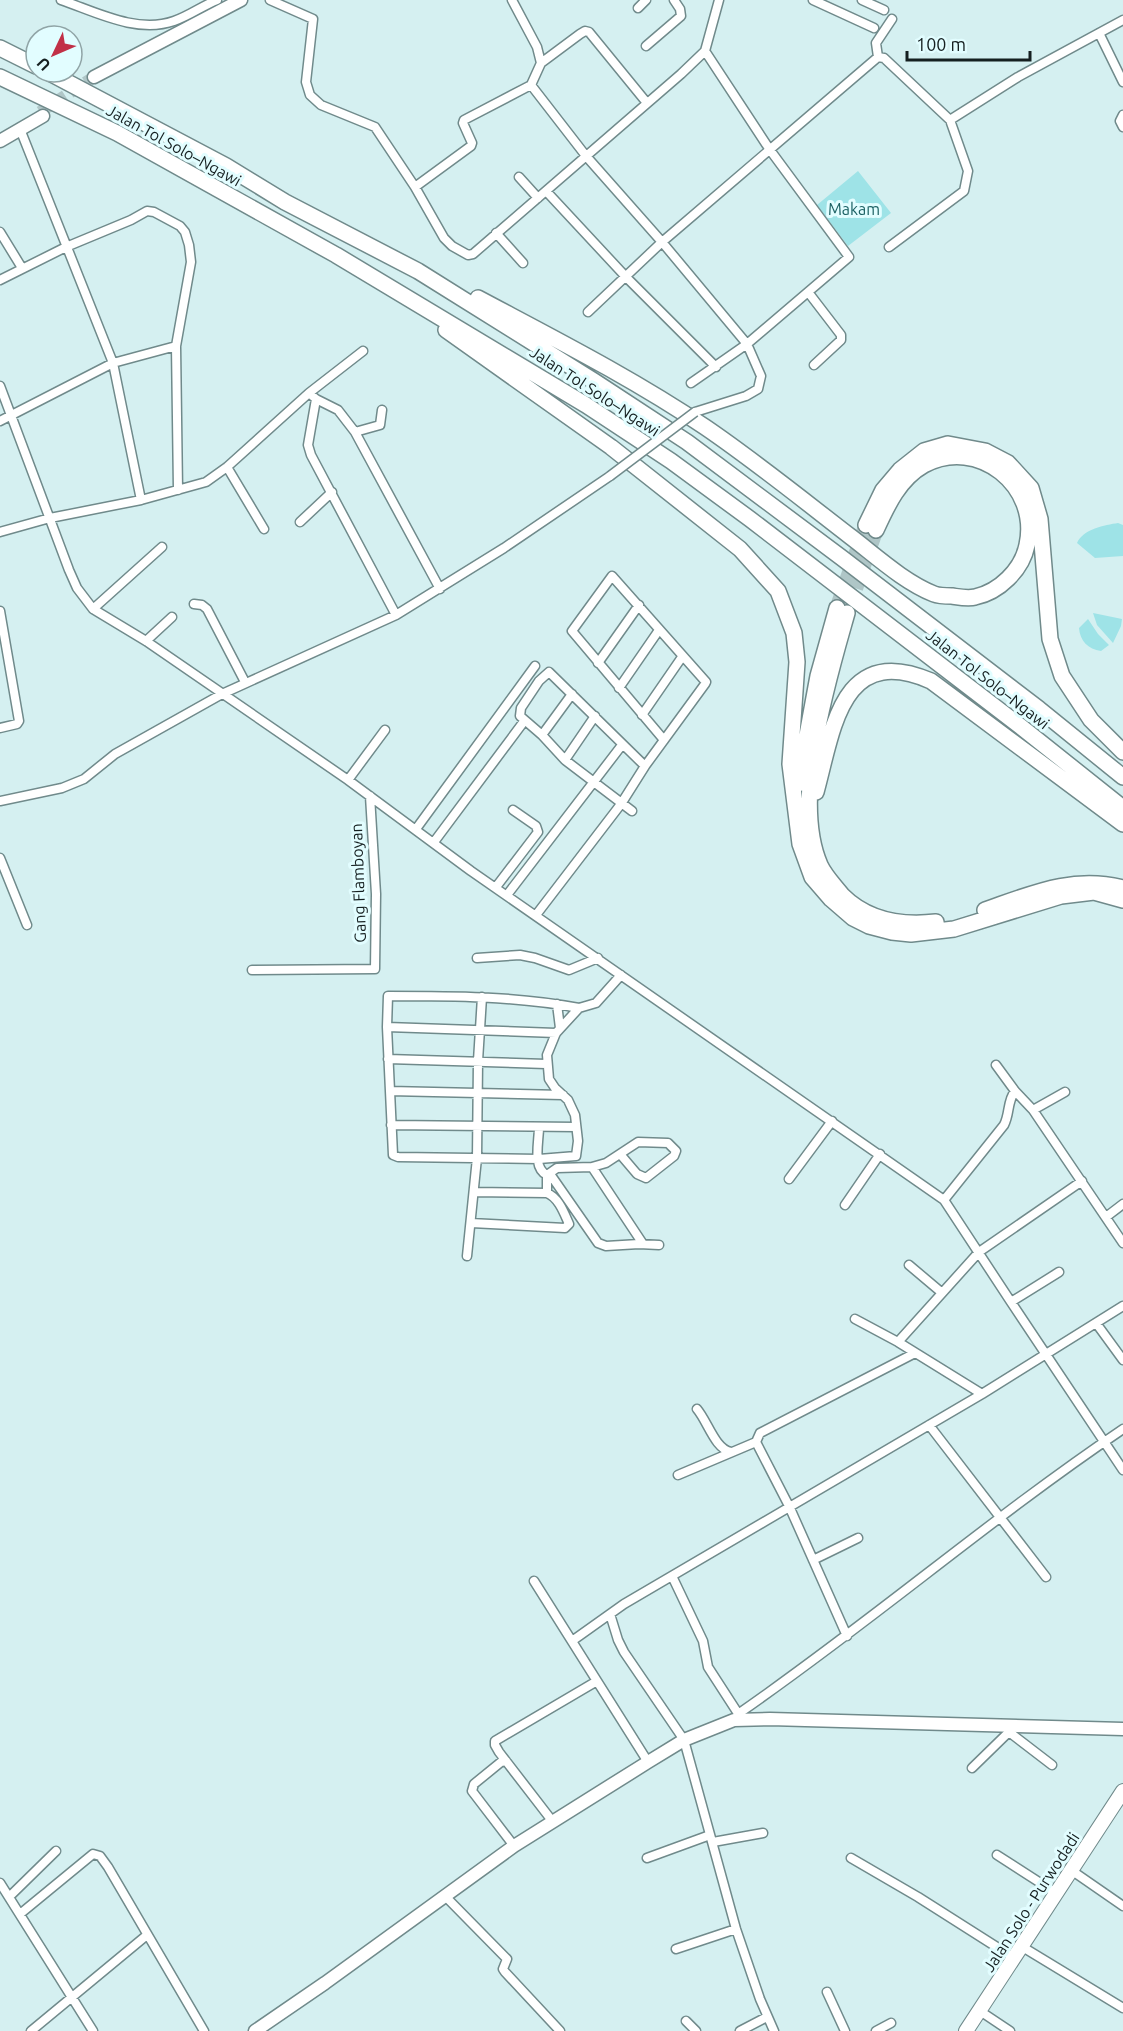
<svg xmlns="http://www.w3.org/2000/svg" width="1123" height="2031" font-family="Ubuntu,sans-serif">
	<rect width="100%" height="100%" fill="#d5f0f1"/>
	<path fill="#9ee3e7" d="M858,171L891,213L848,246L817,205Z
		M1118,523L1123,525V556L1095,558L1077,543C1083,529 1105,525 1118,523Z
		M1093,613L1122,619L1121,626L1113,643L1097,625Z
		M1088,619L1098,634L1109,645L1101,651C1088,649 1080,641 1079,628Z"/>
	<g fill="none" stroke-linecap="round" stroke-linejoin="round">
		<path stroke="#afc6c7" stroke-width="12" stroke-dasharray="12 6" stroke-linecap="butt" d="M40,112L94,77"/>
		<path stroke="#afc6c7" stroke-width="15" stroke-dasharray="15 8" stroke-linecap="butt" d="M837,608L866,525
			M848,610L876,530"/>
		<defs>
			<path id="street" d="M61,0C96,12 137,34 174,21C189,16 202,6 217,0
				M270,0L313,19L306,82L310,95L321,105L375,127L415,187L444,238L452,246L468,255L473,254L681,74L705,51L719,0
				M512,0L537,47L541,63L531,85L586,156L662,242L747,344L691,383
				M813,0L874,28
				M862,0L884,10
				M638,8L646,0
				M1099,33L1123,82
				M646,46L681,16L680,9L674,0
				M878,57L876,43L892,19
				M541,63L580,34L585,31L589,32L647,103
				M1123,115L1120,121L1123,127
				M519,177L538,198
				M415,187L471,146L472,143L463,123L464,120L531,85
				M546,191L626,277L716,367
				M0,232L22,268
				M496,233L523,263
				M889,247L964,191L968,171L950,120
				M0,280L66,247L131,220L147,211L154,212L180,226L185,232L189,245L191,262L176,346L178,490
				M808,292L841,335V340L814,365
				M588,312L662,242L878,57L884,58L950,120L1018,77L1123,20
				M0,386L69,570L77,588L93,609L146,641L348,780L471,871L944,1200L1011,1302L1123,1470
				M309,393L316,399L338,410L355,432L440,589
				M316,399L308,445L311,455L396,615
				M695,412L746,396L758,389L761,376L747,344L849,257L770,150L705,51
				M0,421L113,363L20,129
				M355,432L380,425L382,410
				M227,467L264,529
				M141,500L113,363L176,346
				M300,522L332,492
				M0,532L50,518L141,500L206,482L227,467L309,393L363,351
				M194,604L202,605L207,609L245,682
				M93,609L162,547
				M0,611L19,721L17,724L0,728
				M146,641L172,617
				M598,663L639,605
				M619,688L659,630
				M642,715L682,657
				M542,735L572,694
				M565,760L595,716
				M348,780L385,730
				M0,801L62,788L84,779L115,754L222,694L396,615L504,548L610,476
				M632,811L565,760L542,735L520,716L521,708L539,681L549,672L645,766
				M416,829L535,666
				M434,842L522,724
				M0,858L27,925
				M496,887L538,832L536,826L513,810
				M507,895L622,745
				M536,915L621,804L645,766L705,684L706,682L612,576L572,631L664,740
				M477,958L520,955L535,958L569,970L598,958
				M252,970L375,969L376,894L370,796
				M557,1004L560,1028
				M579,1008C516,996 451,996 388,996L387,1027L393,1155L398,1157L539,1159L576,1156L578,1141L575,1115L568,1100L555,1088L549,1079L547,1055L556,1033L579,1008L596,1003L621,975
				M387,1027L556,1033
				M388,1059L546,1064
				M996,1065L1015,1091L1033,1110L1123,1243
				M390,1091L563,1095
				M1033,1110L1065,1092
				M391,1125L576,1127
				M539,1127C539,1142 532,1168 547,1175
				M592,1167L606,1163L638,1142L668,1143L676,1151L674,1156L646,1178L637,1174L620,1154
				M550,1174L598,1243L606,1246L639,1244L659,1245
				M547,1175L557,1168L592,1167L643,1244
				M789,1179L832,1121
				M474,1192L547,1193V1175
				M944,1200L1004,1125C1010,1114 1007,1101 1015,1091
				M845,1205L880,1154
				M1106,1217L1123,1204
				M471,1223L565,1228L569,1224C564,1213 559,1198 547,1193
				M467,1256L477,1158L478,1061L482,997
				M909,1265L941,1292
				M1011,1302L1059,1272
				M855,1319L898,1342
				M1096,1323L1123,1360
				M982,1394L898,1342L979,1252L1082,1181
				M697,1409C708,1422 715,1449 731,1452
				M929,1425L1046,1577
				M756,1442L789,1506L847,1636
				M678,1475L756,1442L760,1433L915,1353
				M813,1560L858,1538
				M672,1576L703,1641L708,1667L741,1718
				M534,1581L648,1762
				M610,1614L618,1640L624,1652L684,1740L736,1929L760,1999L774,2031
				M572,1641L624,1604L982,1394L1123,1306
				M738,1714C870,1623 991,1518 1123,1429
				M1009,1732L1052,1765
				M506,1761L501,1762L474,1784L472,1791L514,1846
				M972,1768L1014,1727
				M553,1822L499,1752L495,1745V1741L597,1681
				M713,1842L763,1833
				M997,1855L1056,1893
				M647,1858L710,1835
				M851,1858L918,1897L1014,1958
				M1071,1870L1123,1906
				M0,1883L93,2031
				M445,1896L505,1957L507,1959L503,1969L505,1972L560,2031
				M9,1897L56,1851
				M20,1914L93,1854L100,1856L108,1867L204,2031
				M1021,1946L1123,2008
				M676,1949L736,1929
				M827,1992L845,2031
				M980,2011L1010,2031
				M686,2021L696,2031
				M31,2031L147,1935
				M740,2031L767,2017
				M876,2031L891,2023"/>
			<path id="secondary" d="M94,77L241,0
				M0,141L43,116
				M255,2031L325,1983L514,1846L648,1762L684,1740L734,1720L770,1719L1123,1729"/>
			<path id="primary" d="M966,2031L1123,1791"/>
			<path id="highway" d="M0,48L36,66
				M48,72L226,166L285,202L418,271L594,381L687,442L842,558L1039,709L1123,777
				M0,77L117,133L336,255L586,405L671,461L750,519L1020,726L1123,808
				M478,298C555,339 632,378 705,427C755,461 803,500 851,537C876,556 904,582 934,594C939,596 946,596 952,596C959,597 968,599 975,597C999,592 1022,570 1027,545C1040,486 978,436 924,465C899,479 887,506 876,530
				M446,330L611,447L740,549L778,591L794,633L797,662L790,764L800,844L812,877L831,899L853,918L869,926L892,932L911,934L954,929L1061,896L1094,892L1123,900
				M866,525L883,490L900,470L924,451L948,444L985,451L1008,463L1031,488L1040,519L1050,639L1062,676L1091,720L1123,752
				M847,613C828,680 791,799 820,865C825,876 835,886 842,895C867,920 902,926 936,922
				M798,784L818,676L837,608
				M816,792C833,730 841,642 931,681L1123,824
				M985,910C1031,894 1073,875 1123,888"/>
		</defs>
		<use href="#street" stroke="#708a8b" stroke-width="11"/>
		<use href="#secondary" stroke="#708a8b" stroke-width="15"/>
		<use href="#primary" stroke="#708a8b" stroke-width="16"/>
		<use href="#highway" stroke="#708a8b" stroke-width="18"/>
		<use href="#street" stroke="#fff" stroke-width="8"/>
		<use href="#secondary" stroke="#fff" stroke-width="12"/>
		<use href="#primary" stroke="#fff" stroke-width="14"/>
		<use href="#highway" stroke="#fff" stroke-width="15"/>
		<defs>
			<path id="street-bridge" d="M610,476L695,412"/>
		</defs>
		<use href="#street-bridge" stroke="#708a8b" stroke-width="11" stroke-linecap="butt"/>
		<use href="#street-bridge" stroke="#fff" stroke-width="8"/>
	</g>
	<g text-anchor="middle" stroke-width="6" stroke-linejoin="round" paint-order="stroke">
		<g font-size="16" fill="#151f20" stroke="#e2fdff">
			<text transform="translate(174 145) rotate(29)" y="6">Jalan Tol Solo–Ngawi</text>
			<text transform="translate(595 391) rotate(33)" y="6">Jalan Tol Solo–Ngawi</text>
			<text transform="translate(988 679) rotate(38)" y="6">Jalan Tol Solo–Ngawi</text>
			<text transform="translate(358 883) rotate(-92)" y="6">Gang Flamboyan</text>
			<text transform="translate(1031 1902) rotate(-57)" y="6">Jalan Solo - Purwodadi</text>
		</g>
		<g font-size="16" fill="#1c6164" stroke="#e2fdff">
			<text x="854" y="215">Makam</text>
		</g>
	</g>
	<g transform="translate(54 54) rotate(226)"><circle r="28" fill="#e2fdff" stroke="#90a4a6" stroke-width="1.5"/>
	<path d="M0-4.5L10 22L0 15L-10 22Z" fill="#c13047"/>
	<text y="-9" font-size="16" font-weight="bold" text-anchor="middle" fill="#151f20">U</text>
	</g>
	<path d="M907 51v9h123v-9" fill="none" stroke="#151f20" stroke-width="3"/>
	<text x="916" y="51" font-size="18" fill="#151f20" stroke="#e2fdff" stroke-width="4.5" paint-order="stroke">100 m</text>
</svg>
